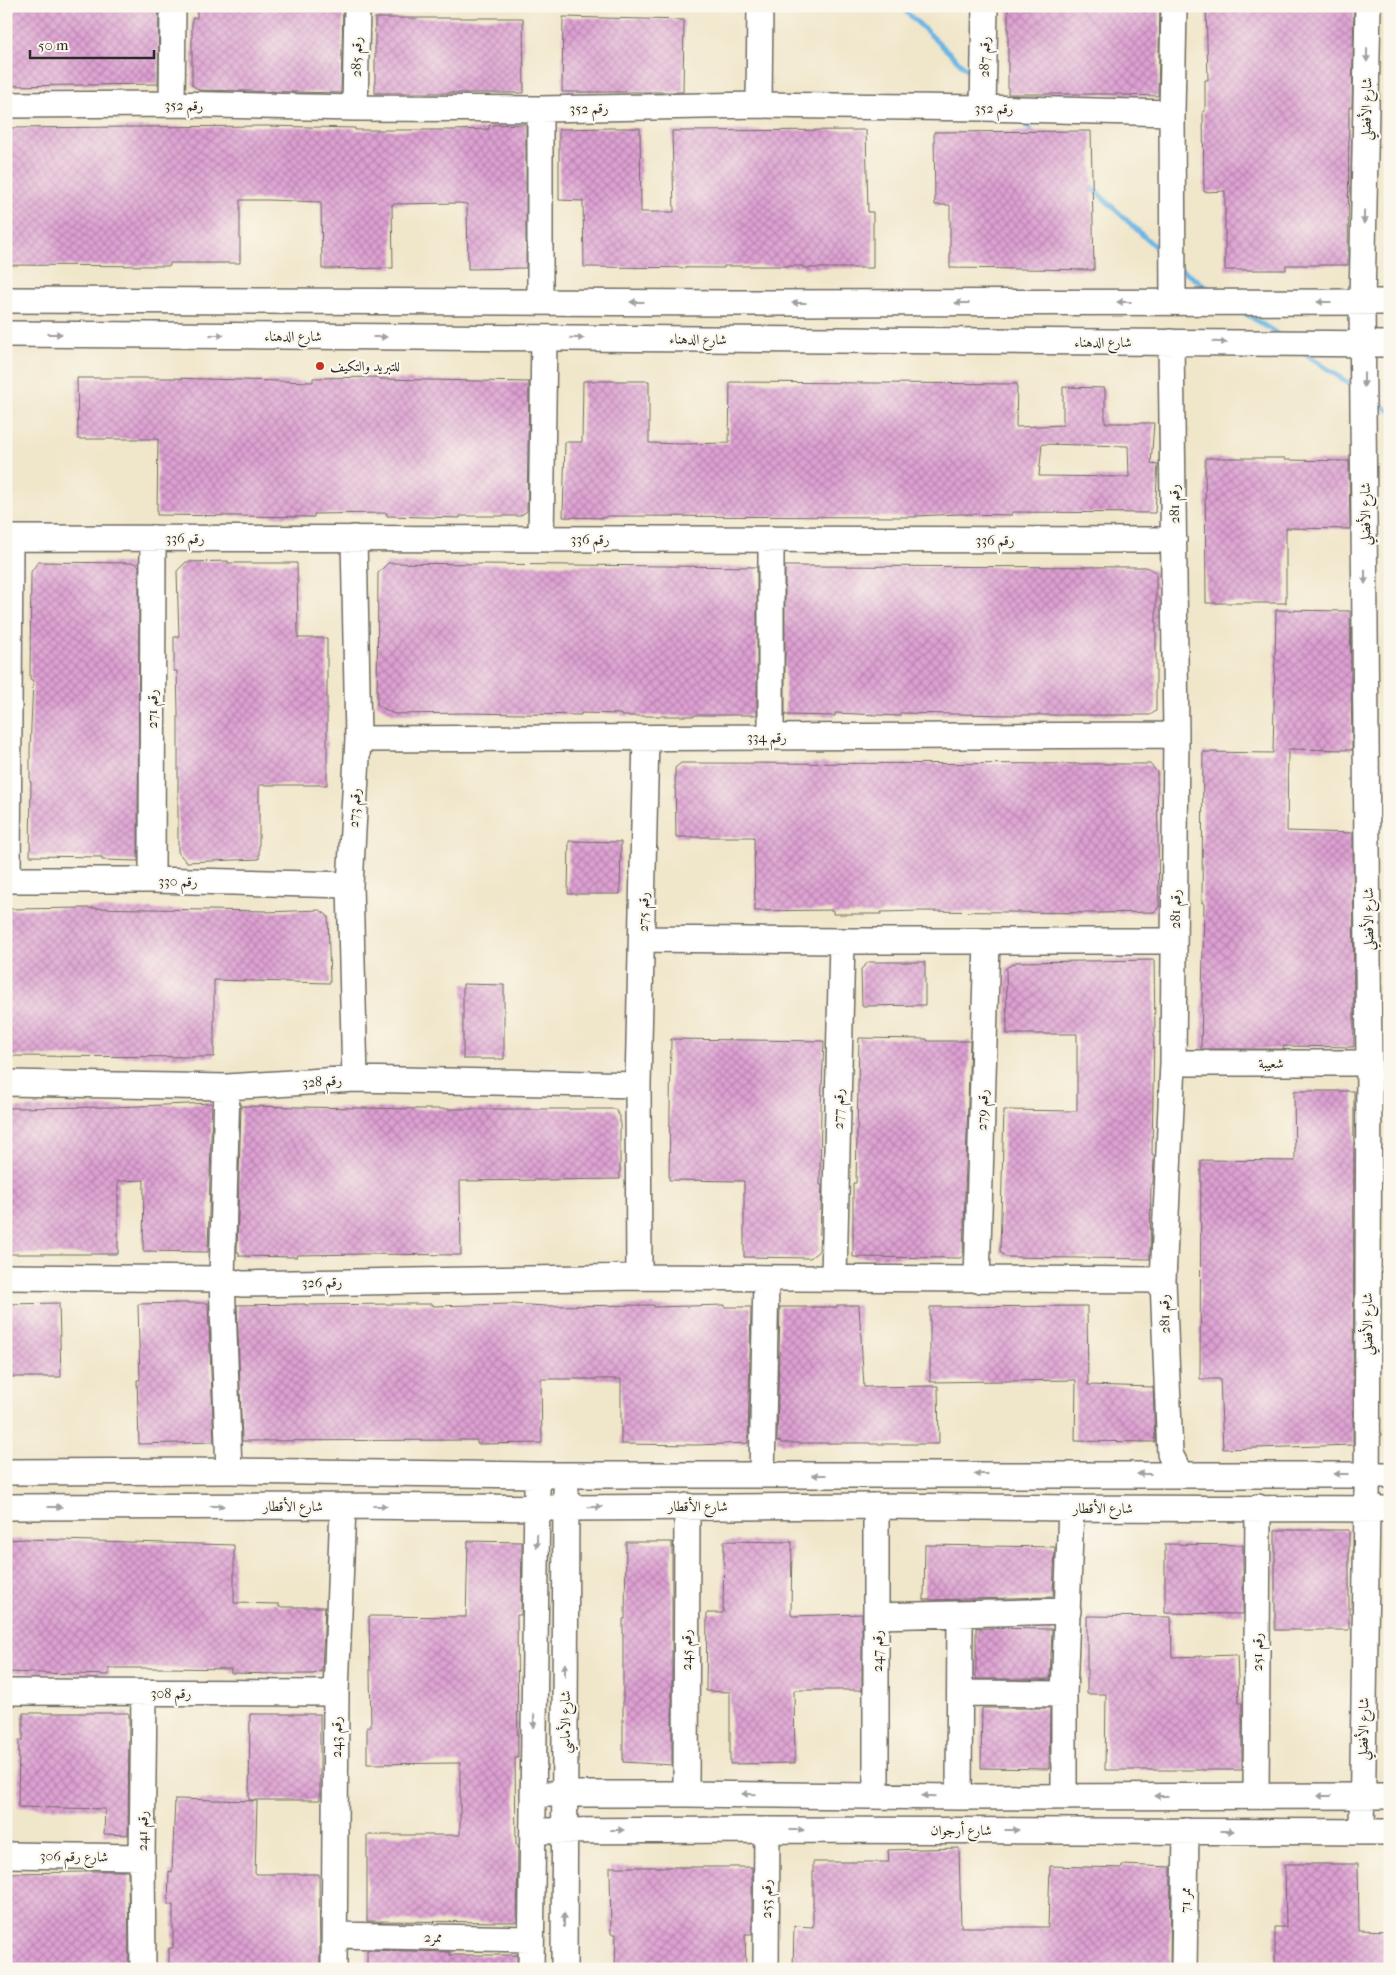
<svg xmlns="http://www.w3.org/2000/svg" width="1396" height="1975" font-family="'IM FELL French Canon',Amiri,serif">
	<defs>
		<pattern id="building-cross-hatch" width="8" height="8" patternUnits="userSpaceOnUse" patternTransform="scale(1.25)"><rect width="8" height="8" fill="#dea0d3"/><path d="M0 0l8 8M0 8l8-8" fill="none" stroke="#b483ab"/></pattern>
	</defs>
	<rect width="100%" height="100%" fill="#fbf7ec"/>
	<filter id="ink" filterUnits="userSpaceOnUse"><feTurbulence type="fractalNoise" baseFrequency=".02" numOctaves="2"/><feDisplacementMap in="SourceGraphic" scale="10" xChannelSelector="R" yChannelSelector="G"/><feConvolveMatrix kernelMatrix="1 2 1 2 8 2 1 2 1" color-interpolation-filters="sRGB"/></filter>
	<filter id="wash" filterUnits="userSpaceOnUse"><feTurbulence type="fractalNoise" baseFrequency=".0096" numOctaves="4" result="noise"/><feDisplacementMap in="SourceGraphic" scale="20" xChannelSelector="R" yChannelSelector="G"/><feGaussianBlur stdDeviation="1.12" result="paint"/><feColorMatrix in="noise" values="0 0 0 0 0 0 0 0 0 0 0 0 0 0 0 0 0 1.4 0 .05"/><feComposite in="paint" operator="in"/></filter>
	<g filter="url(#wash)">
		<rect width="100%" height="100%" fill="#f0e6ca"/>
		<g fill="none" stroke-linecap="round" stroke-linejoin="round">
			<path stroke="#6bb5e4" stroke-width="5" d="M900,6L976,78
				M1018,118L1036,135
				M1087,183L1165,256
				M1181,269L1215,293
				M1243,312L1276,333
				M1303,352L1354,387
				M1371,399L1390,411"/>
		</g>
		<g id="blocks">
			<path fill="url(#building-cross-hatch)" fill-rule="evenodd" d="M6,6H159L158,84L6,86Z
				M197,6H343L341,93L199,90L192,85V18H197Z
				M1008,6H1160L1158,96L1122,95V94H1008Z
				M1206,6H1354L1352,107H1349L1348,265H1286V270H1225V191L1204,192L1203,111H1205V80H1208Z
				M563,17L684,20L683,92H562Z
				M375,18H523L524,93H375Z
				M526,124V268L468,269L467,204L459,203L392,204L393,268L322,269L321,202L268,200H240V263H170V266L6,265V128L266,126L355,128V130H453L489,129V125Z
				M612,128H640L641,212H674L672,131L866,130L868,212H873V268H803V266H724V268L584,267L583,201L559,200V129Z
				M1091,131L1094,270L950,268V205H935L934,132Z
				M380,377V379L529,382L527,511L520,516H460V518L387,516V513L314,514V517L157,515L158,439H78L77,378H170L313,382V378Z
				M583,381H649V443L683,444L729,443L730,382L1017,384L1016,427L1063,425V387L1105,388V423H1154L1151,464L1158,465L1155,513L1012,512V515L960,514L916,516V517L606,516V518L563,517L565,442H582ZM1042,444L1128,446L1129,477L1039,476Z
				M1205,458H1285V460L1349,461L1350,529L1286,528V603H1206Z
				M228,561V563H297L298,638H327V785H259V859L186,862L178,852V712L177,671H174V637H179L177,571L186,562Z
				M38,562L135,563L139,566L138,861L102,860V857L30,856L31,782H30V750L33,680H30L31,572Z
				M388,563L757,567V715H695V716H621V714L581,713V715L468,713L394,714L377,705L378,573Z
				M785,566L1146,567L1156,572V711L1150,715H1013L900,713V716L835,713V716L785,715Z
				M1276,610L1350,611L1352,750L1288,749L1287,831L1353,833L1354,1047L1284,1046L1283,1049H1201L1204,903H1202L1203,752L1273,753Z
				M681,763L1150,764L1157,772L1159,907L1154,912L1096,913L921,911L881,912V914H833V910L755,911L754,837H676L675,768Z
				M569,841L621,842L620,894H568Z
				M88,908L267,911V912L320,910L328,916L330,983L214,980V1057L6,1056V909Z
				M1154,960L1155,1033H1154L1152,1154L1154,1155L1153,1184H1151L1150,1259L1005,1257L1000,1251L1004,1110L1077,1111V1034H1007L1006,968L1016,962Z
				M869,962H925V1005L862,1006L861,969Z
				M463,984L504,985V1059H463Z
				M859,1038L927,1039V1041H970L963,1256L960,1258L853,1257V1183H856Z
				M671,1039L824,1041L821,1108L820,1185H822L819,1251L810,1258L744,1257V1181L669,1180Z
				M1294,1091H1354L1353,1445L1223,1449L1220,1379H1200L1201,1160L1295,1161Z
				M212,1103L208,1252L143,1251L144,1180L118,1181V1254H6V1108L115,1107Z
				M241,1106L418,1109H615L620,1117V1179L460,1181L461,1255L365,1254L297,1255V1257L239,1256V1252H237Z
				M59,1303L61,1377H6V1304Z
				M181,1303H208L214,1442L139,1444L137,1380H140L138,1304Z
				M305,1304V1305L396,1304H433V1306L512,1304L545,1306L654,1305V1307L725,1305V1307H751L748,1443L697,1445L621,1444V1379H541L542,1443L477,1444V1440L242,1441L237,1305Z
				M837,1305H859L864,1387L938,1386L939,1444H870V1443H781V1441L777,1442L780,1307H837Z
				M1087,1306L1088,1385L1153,1387L1155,1442L1075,1441L1076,1380L930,1382V1307Z
				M1275,1530H1349V1630H1275Z
				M25,1539L234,1545V1603L279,1604V1607H325L322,1671L313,1674H277L231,1673V1669L170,1668H109V1675L6,1672V1540Z
				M468,1541L522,1542L521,1615H517L518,1758H515L516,1845H518L517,1922L367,1921V1835H460V1763L367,1764V1727H371L369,1616L466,1617Z
				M724,1541L792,1542L791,1614L792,1616L862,1614V1690H794L795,1763L730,1764V1692L706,1691L707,1613H723Z
				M626,1542H672V1765L623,1762V1619H625Z
				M1165,1544L1243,1545V1614L1165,1613Z
				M925,1545L1055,1547L1053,1597L924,1600Z
				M1087,1616L1171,1617L1172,1657L1237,1655L1239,1703H1242V1770H1105L1106,1694H1087Z
				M976,1628L1052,1629L1050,1679H976Z
				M982,1708H1050L1049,1769L981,1768Z
				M23,1713H128L129,1715L128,1835L104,1834L105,1809L18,1807L19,1740H23Z
				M250,1714H320V1800H249Z
				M175,1799L257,1801L255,1874H319L320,1969H169V1948H173V1905H168L169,1871L172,1872Z
				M959,1848L961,1927H1048L1050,1866L1122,1868V1865L1171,1867L1170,1969H793L794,1926L813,1927V1862H889L888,1850Z
				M1285,1864H1358L1359,1930L1389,1931L1388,1969H1275V1927H1286Z
				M610,1867H752V1934H745L746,1969H615L616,1934H611Z
				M85,1871H128L129,1969H6V1873L85,1872Z
				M367,1950L450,1952V1955H517V1969H367Z"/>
		</g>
	</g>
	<g filter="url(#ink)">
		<use href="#blocks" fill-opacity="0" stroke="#706c63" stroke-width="1"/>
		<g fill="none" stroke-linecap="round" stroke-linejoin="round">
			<defs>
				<path id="minor" d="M172,104L173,6
					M6,105L172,104L355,108L540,109L759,105L983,108L1172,113
					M759,105L760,6
					M355,108L357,6
					M983,108L985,6
					M6,300L734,303L1390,302
					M540,302V109
					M1173,302L1172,113L1174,6
					M6,334L1390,344
					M1171,342L1176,735L1173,1063L1163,1280L1170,1454L1180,1474
					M6,538L1174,540
					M354,538L358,739L350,885L355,1079
					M541,539L544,338
					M771,539V737
					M358,739L1176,735
					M6,880H152L350,885
					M8,880L10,538
					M152,880L153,538
					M643,939L842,941H1174
					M1173,1063H1369
					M6,1083L227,1087L355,1079L638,1085
					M227,1087L222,1279L229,1471
					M6,1277L222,1279L241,1284L639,1277L1163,1280
					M639,1277L638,1085L646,738
					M834,1277L842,941
					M977,1280L987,941
					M6,1472L229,1471L537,1475H1390
					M762,1475L766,1278
					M876,1506V1796
					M6,1507L343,1506L565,1508L876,1506L1071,1508L1390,1509
					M877,1616L1068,1611
					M6,1692L336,1693
					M960,1693L1064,1694
					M533,1794H686L959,1797L1390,1796
					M686,1794L687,1506
					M1064,1796V1694L1071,1508
					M1256,1796L1258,1507
					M959,1797L960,1615
					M533,1831L767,1830L1390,1832
					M1362,1832L1367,1508L1369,1063L1362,302L1368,6
					M6,1855L142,1857
					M335,1935L531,1939
					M143,1969L142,1857L144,1694
					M334,1969L336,1693L343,1506
					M531,1969L537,1490
					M564,1969L566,1491
					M766,1969L767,1830
					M1184,1969L1186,1831"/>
			</defs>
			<use href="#minor" stroke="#706c63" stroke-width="28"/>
			<use href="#minor" stroke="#fff" stroke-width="25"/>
		</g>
		<defs><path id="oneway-solid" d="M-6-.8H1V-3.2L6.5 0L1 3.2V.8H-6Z" transform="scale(1.25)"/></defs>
		<g fill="#a0a0a0">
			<use href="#oneway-solid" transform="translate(1367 55) rotate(91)"/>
			<use href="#oneway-solid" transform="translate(1364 217) rotate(91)"/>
			<use href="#oneway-solid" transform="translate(637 302) rotate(-180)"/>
			<use href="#oneway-solid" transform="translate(1124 302) rotate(180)"/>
			<use href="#oneway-solid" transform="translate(1324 302) rotate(-180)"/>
			<use href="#oneway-solid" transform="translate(799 303) rotate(180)"/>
			<use href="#oneway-solid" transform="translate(962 303) rotate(180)"/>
			<use href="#oneway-solid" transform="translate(55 334)"/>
			<use href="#oneway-solid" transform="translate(217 335)"/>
			<use href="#oneway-solid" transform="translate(380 337)"/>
			<use href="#oneway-solid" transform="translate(577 338) rotate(1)"/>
			<use href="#oneway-solid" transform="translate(1220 342) rotate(1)"/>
			<use href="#oneway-solid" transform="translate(1364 380) rotate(90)"/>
			<use href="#oneway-solid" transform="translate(1365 577) rotate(90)"/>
			<use href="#oneway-solid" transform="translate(981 1474) rotate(180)"/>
			<use href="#oneway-solid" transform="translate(1144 1474) rotate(180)"/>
			<use href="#oneway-solid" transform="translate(1341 1474) rotate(-180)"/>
			<use href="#oneway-solid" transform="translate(819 1475) rotate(180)"/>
			<use href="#oneway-solid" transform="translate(217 1506)"/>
			<use href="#oneway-solid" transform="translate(380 1506)"/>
			<use href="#oneway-solid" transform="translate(55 1507)"/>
			<use href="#oneway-solid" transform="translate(595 1507) rotate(-1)"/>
			<use href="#oneway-solid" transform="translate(537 1541) rotate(91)"/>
			<use href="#oneway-solid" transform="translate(565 1670) rotate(-90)"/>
			<use href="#oneway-solid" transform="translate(534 1721) rotate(91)"/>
			<use href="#oneway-solid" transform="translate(749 1794) rotate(-179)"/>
			<use href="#oneway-solid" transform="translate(929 1796) rotate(-179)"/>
			<use href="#oneway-solid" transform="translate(1161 1796) rotate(-180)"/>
			<use href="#oneway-solid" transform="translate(1324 1796) rotate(180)"/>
			<use href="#oneway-solid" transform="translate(617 1830)"/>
			<use href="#oneway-solid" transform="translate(797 1830)"/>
			<use href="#oneway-solid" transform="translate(1012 1830)"/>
			<use href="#oneway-solid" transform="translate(1227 1831)"/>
			<use href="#oneway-solid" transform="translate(564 1920) rotate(-90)"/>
		</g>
	</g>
	<circle fill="#c8321e" stroke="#fbf7ec" stroke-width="2" cx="320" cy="366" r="5"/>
	<g text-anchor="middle" stroke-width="4.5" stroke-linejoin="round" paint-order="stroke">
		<g font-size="14" fill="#2b2b2b" stroke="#fbf7ec">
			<text transform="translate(356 57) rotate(-89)" y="5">رقم 285</text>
			<text transform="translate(984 57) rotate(-89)" y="5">رقم 287</text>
			<text transform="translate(184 105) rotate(1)" y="5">رقم 352</text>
			<text transform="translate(589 108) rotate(-1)" y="5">رقم 352</text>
			<text transform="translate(994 108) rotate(1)" y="5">رقم 352</text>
			<text transform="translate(1366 109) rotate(-89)" y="5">شارع الأفضلي</text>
			<text x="293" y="341">شارع الدهناء</text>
			<text transform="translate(698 339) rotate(1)" y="5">شارع الدهناء</text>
			<text x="1103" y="347">شارع الدهناء</text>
			<text transform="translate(1174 504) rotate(-91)" y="5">رقم 281</text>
			<text transform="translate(1365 514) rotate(-90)" y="5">شارع الأفضلي</text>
			<text x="185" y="543">رقم 336</text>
			<text x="590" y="544">رقم 336</text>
			<text x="995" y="545">رقم 336</text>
			<text transform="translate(152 709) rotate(-90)" y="5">رقم 271</text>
			<text x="767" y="742">رقم 334</text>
			<text transform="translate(354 808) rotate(-87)" y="5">رقم 273</text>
			<text transform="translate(178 881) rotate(1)" y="5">رقم 330</text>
			<text transform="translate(1175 909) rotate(-90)" y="5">رقم 281</text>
			<text transform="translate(643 912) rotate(-89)" y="5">رقم 275</text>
			<text transform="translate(1368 919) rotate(-90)" y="5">شارع الأفضلي</text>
			<text x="1271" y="1068">شعيبة</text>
			<text transform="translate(322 1081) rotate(-4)" y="5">رقم 328</text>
			<text transform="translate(838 1109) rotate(-89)" y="5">رقم 277</text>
			<text transform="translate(982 1110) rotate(-88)" y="5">رقم 279</text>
			<text transform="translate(322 1282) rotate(-1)" y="5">رقم 326</text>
			<text transform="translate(1164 1314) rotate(-92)" y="5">رقم 281</text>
			<text transform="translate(1367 1324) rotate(-90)" y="5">شارع الأفضلي</text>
			<text x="293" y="1511">شارع الأقطار</text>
			<text x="698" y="1511">شارع الأقطار</text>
			<text x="1103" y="1513">شارع الأقطار</text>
			<text transform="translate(686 1650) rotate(-90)" y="5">رقم 245</text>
			<text transform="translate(877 1651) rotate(-90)" y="5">رقم 247</text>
			<text transform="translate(1257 1652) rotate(-90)" y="5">رقم 251</text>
			<text x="171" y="1698">رقم 308</text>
			<text transform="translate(565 1722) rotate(-90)" y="5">شارع الأماسي</text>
			<text transform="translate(1363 1729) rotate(-89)" y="5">شارع الأفضلي</text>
			<text transform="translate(336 1737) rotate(-90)" y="5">رقم 243</text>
			<text x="961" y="1835">شارع أرجوان</text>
			<text transform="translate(142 1831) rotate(-89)" y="5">رقم 241</text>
			<text transform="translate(74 1856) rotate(1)" y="5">شارع رقم 306</text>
			<text transform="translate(766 1899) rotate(-90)" y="5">رقم 253</text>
			<text transform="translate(1185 1900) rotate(-89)" y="5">ممر 71</text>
			<text transform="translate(433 1937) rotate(1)" y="5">ممر2</text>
		</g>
		<g font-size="14" fill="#2b2b2b" stroke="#fbf7ec" text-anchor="start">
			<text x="330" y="371">للتبرید والتکیف</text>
		</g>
	</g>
	<rect width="1396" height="1975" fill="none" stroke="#fbf7ec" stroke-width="25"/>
	<path d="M30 50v8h124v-8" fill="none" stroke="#2b2b2b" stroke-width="2.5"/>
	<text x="38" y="50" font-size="15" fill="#2b2b2b" stroke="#fbf7ec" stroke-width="4" paint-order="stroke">50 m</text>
</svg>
